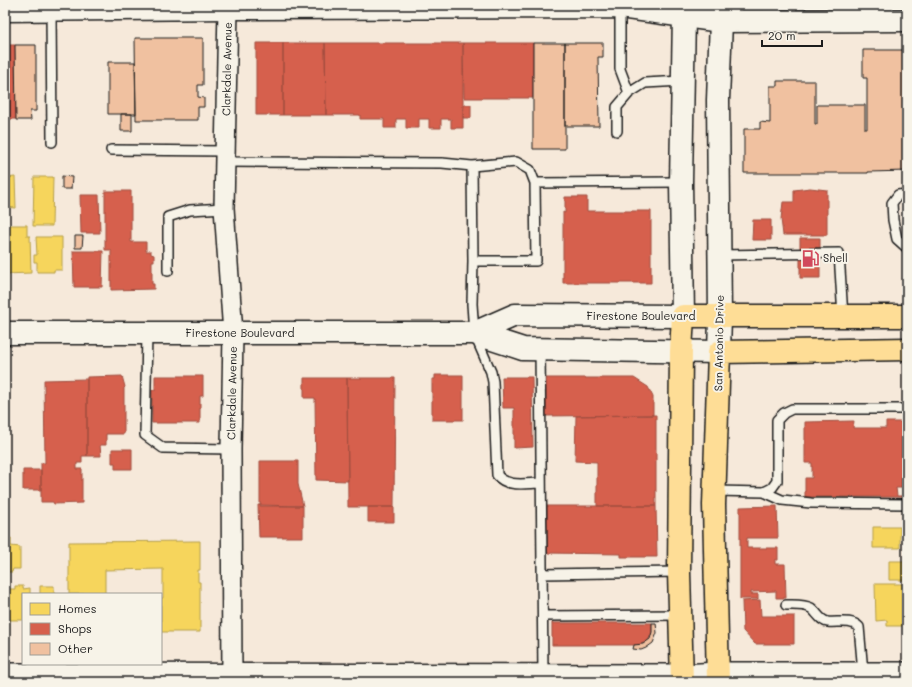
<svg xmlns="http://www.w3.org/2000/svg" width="912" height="687" font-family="Mali,sans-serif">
	<rect width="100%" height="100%" fill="#f6e9da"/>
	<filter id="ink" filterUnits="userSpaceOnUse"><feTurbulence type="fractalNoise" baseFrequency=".025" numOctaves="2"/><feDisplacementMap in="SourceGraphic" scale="8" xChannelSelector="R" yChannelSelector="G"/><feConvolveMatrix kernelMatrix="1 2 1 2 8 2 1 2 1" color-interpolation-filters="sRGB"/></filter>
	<g filter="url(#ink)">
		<path fill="#f6d55c" stroke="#b59e49" d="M15,177L16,208L5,207V178Z
			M34,177H53L52,226H33Z
			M5,225H27V236H30L31,273L5,274Z
			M36,237H62V270H54V272H37V262H34V255H37Z
			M873,527H900V548H873Z
			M5,536L11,538V546L20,547V569H13L12,572H6L7,569H5Z
			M200,541V570H198V582H200V632H161V598H163V569L105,570V594H69V542Z
			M889,561H907V580H889Z
			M875,584H907L906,626H887V620L876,621Z
			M15,586H23V589L30,588V594H23V620H7L6,589H15Z
			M40,586H54V594H40Z"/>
		<path fill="#d6604d" stroke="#9e4c3e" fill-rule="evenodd" d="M256,43H283V115H256Z
			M283,43H325L326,115H283Z
			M325,43H463V128H451V119H441V128H429V119H419V128H406V119H396V128H384V119H360V115H326Z
			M463,43H533V98H464Z
			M5,45H15L16,119H5Z
			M464,105H471V118H463Z
			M810,188L827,190V235H783L781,219L783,202H794V190Z
			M105,191H131V242H146V251H151V254L154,255V261H152V284H154V289L111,290V250H105Z
			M80,195H99L100,233H81Z
			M565,197H587V211H651V283H563V212L565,213Z
			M753,220H771V240H752Z
			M800,238H820V278H800Z
			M73,251H103L102,287H74Z
			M435,375H463V420H432V379H435Z
			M122,376L125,387L124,388V434H106V445H100L101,456H87V377Z
			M155,376H203V396H200V423H152V390H155Z
			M502,377H532L533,447L514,448V408H503Z
			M304,378H347L348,481L316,480L315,398H304Z
			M347,378H395L394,507H348Z
			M544,378H634L648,387L653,397V415L544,416Z
			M87,379V456H82V463H77V469H82V503L54,504L53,502H41V463H45L44,380Z
			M656,415V506H597V462L575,461L576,416Z
			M854,421L853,428H886V422H907V488H904V497H805V478H812V463H805V422ZM896,488H904V496H897Z
			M112,449H132V469H115V463H112Z
			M260,461H298V484L303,506H260Z
			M23,470H41V490H23Z
			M258,505L303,506V537H259Z
			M546,506H656L657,557H621V554L547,553V535H545Z
			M777,506L778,538H747V548H778V560H775V564H785L786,598H776V591L751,592V594H758V599H740V507Z
			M368,507H394V522H368Z
			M760,600L761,616H794V644H755L743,631L742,601Z
			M552,623H652V632L648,641L639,645H552Z"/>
		<path fill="#f0c1a0" stroke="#1c1c1c" d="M135,38H203V85H198V97L204,98V107H198V120H136Z
			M533,43H565V149H533Z
			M565,43H603V57H598L599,126H565Z
			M15,45H36V111H30L31,120H16Z
			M863,50H907V171L868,172V173H744V129H760V122L770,123V86H777V81H815V124H817V105H865V129H867V78H863Z
			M108,62H135L136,114H108Z
			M121,114H132V131H121Z
			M62,176L72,177L71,189H62Z
			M75,236H83L82,248H75Z
			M652,623H656L657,633L653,643L646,648L641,650L633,649L634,645L643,644L650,639L652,632Z"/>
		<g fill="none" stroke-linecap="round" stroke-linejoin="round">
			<defs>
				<path id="service" d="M620,7V69L629,93
					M51,10L52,142
					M617,131V107L629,93L645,83L682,81
					M111,150L225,151
					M225,162L442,163L472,166L516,162L530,170L535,183L536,261H473L472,166
					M535,183L681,182
					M907,194L898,195L892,203L893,220L897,239L907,248
					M719,255L839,253L843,317
					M473,261L472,304L474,333L491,372L493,382L497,475C507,488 527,483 541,483
					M168,271V217L190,210L224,208
					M147,333L145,435L163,448L231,449
					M540,349L543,674
					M715,491L764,492L772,488L777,481V420L784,413L792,409H907
					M764,492L782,500L811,503L907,504
					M542,574L679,572
					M786,605C793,605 804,604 811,608C817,612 820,621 828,622C838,623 851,619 859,627L863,672
					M543,616L680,615"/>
				<path id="minor" d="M228,8L224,208L233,333L231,449L232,682
					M5,673L682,674L718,672H907"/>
				<path id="tertiary" d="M5,10L228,8L620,7L721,21L907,20
					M5,333H474L523,349L719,352
					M474,333L515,315L683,316"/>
				<path id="secondary" d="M683,5L684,15L681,182L683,316
					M719,352L720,317L718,100L721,21L719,5"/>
				<path id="primary" d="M682,682L679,572L681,351L683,316H907
					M718,682L714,505L719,352L907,349"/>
			</defs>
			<use href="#service" stroke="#1c1c1c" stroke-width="12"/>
			<use href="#minor" stroke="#1c1c1c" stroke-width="22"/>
			<use href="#tertiary" stroke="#1c1c1c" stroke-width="25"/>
			<use href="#secondary" stroke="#1c1c1c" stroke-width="25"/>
			<use href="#primary" stroke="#1c1c1c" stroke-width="25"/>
			<use href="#service" stroke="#f7f3e8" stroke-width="9"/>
			<use href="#minor" stroke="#f7f3e8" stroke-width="19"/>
			<use href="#tertiary" stroke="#f7f3e8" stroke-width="22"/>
			<use href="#secondary" stroke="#f7f3e8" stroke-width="22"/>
			<use href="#primary" stroke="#fedd96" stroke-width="22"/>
		</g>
	</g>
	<defs>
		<symbol id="fuel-bare" viewBox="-9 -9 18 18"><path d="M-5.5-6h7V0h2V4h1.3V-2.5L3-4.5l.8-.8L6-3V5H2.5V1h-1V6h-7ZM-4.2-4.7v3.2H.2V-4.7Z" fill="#d1495b" stroke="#f7f3e8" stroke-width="2.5" paint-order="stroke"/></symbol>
	</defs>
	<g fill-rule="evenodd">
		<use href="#fuel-bare" x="798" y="246" width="25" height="25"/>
	</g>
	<g text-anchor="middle" stroke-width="4" stroke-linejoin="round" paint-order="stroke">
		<g font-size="11" fill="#1c1c1c" stroke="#f7f3e8">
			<text transform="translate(227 69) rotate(-89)" y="4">Clarkdale Avenue</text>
			<text x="641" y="320">Firestone Boulevard</text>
			<text x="240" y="337">Firestone Boulevard</text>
			<text transform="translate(719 343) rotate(-89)" y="4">San Antonio Drive</text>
			<text transform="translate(232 393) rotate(-89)" y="4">Clarkdale Avenue</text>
		</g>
		<g font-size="11" fill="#1c1c1c" stroke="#f7f3e8" text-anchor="start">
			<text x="823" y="262">Shell</text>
		</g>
	</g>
	<rect width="912" height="687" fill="none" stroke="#f7f3e8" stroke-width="20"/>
	<rect x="10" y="10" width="892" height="667" fill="none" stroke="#1c1c1c" stroke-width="1.5" filter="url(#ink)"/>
	<rect x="22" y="593" width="140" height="72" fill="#f7f3e8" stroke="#9f9d96"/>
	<rect x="30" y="603" width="20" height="12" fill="#f6d55c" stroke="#9f9d96"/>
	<text x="58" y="613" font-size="12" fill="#1c1c1c">Homes</text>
	<rect x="30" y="623" width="20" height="12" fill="#d6604d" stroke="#9f9d96"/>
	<text x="58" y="633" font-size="12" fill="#1c1c1c">Shops</text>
	<rect x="30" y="643" width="20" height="12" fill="#f0c1a0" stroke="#9f9d96"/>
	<text x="58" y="653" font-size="12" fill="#1c1c1c">Other</text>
	<path d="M762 40v6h60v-6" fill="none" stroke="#1c1c1c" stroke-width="2"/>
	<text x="768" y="40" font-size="12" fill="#1c1c1c" stroke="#f7f3e8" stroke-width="3" paint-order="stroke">20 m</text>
</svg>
